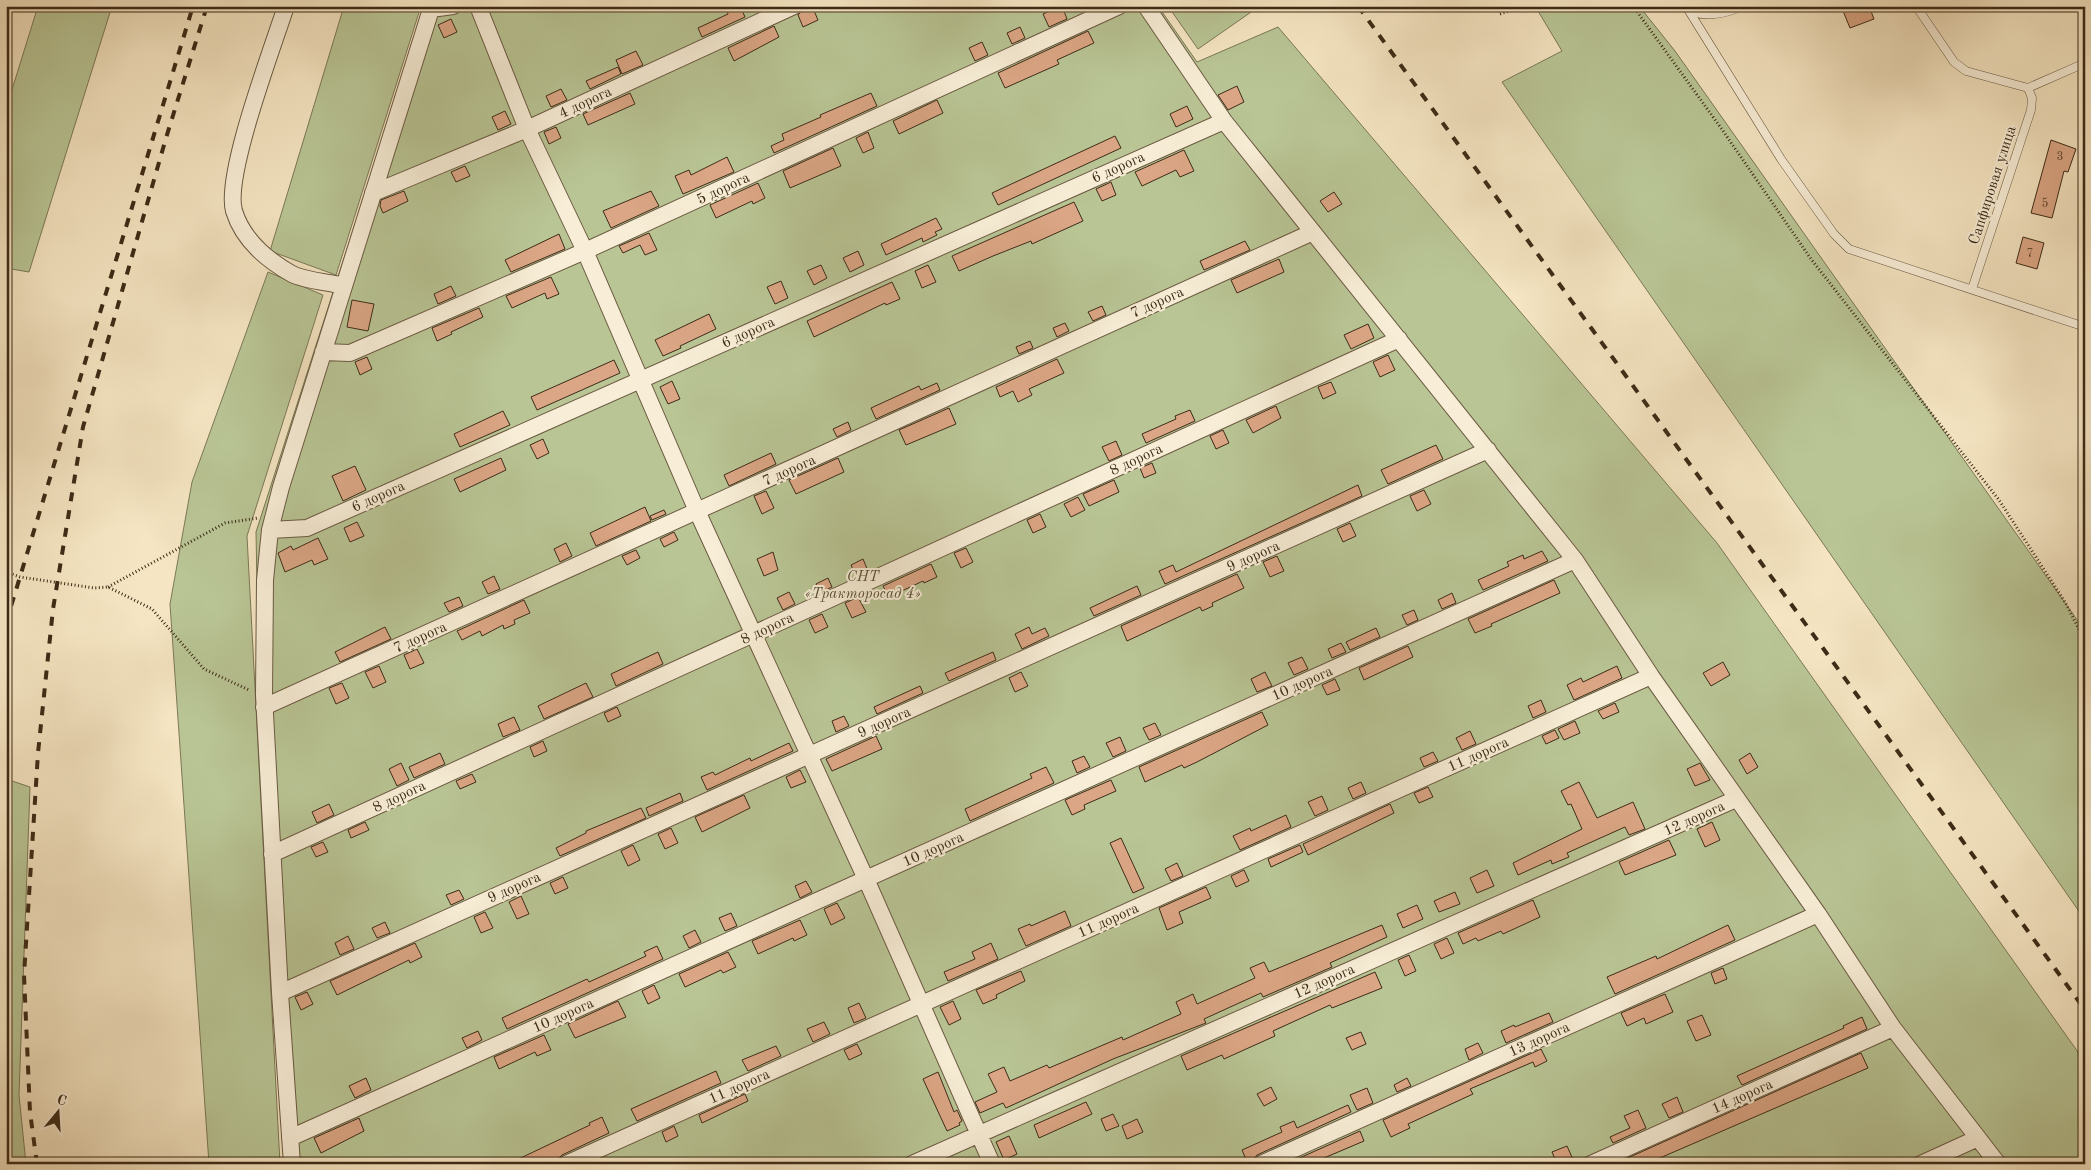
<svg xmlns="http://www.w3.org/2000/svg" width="2091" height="1170" font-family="'Old Standard TT',serif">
	<rect width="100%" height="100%" fill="#f5e5c2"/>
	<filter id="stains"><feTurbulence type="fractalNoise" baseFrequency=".004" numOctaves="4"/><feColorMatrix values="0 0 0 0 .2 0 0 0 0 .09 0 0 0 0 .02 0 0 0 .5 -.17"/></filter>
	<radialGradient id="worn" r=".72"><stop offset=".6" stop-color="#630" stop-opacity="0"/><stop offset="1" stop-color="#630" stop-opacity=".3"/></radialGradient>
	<path fill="#b9c595" stroke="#7b7856" d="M38,6H112L29,272L6,268V109Z
		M344,6H421L336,275L270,251Z
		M425,6H1158L1197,62L1278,27L1717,543L2085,1062V1164H286L259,692L256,532Z
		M1168,6H1251L1254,10L1198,49Z
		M1535,6H1639L1675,51L2085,631V920L1502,82L1562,51Z
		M268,272L323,295L247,536L280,1164H209L170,604L192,482Z
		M6,779L30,787L19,1095L26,1164H6Z"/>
	<path fill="#dba685" stroke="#3d2b17" d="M740,6L745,17L702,37L698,28L728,14L727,11Z
		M812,6L818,20L803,27L798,15L803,9Z
		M1062,6L1067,19L1049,27L1043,14Z
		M1841,6H1869L1874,19L1850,28Z
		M451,19L457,32L444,38L438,25Z
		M774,26L779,37L734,61L728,48Z
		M1020,27L1025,38L1012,44L1007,33Z
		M1088,31L1094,43L1057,60L1059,64L1005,88L998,73Z
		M982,42L988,55L975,61L969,48Z
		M636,51L643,65L622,74L616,60Z
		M618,67L621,74L590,89L586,81Z
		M1237,86L1244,102L1228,110L1218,95Z
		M561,89L567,100L551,107L546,96Z
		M630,93L635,104L588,125L583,114Z
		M871,93L877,106L774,153L771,146L784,140L782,134L821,117L820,115Z
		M937,100L943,113L899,134L893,121Z
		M1187,106L1193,119L1176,127L1170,114Z
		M505,111L511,124L498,130L492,117Z
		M556,127L561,138L549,144L544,132Z
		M868,132L874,148L863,153L856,138Z
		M1115,136L1121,148L998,205L992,193Z
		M2051,140L2076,149L2068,172L2064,171L2052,218L2031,213Z
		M833,148L841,166L790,188L783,171Z
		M1184,150L1194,171L1180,177L1176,170L1142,186L1135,172Z
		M727,157L734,172L683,194L675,176L689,170L691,175Z
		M465,166L470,176L456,182L451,172Z
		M1111,182L1116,195L1102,201L1096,189Z
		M758,183L765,198L753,204L752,201L716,218L710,205Z
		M404,191L408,201L383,213L380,206L381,200Z
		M651,191L659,206L611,228L603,211Z
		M1334,192L1342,204L1328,212L1320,201Z
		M1074,202L1083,221L1032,244L1031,241L993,256L959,271L952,256Z
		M936,218L942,229L935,232L937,235L923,242L922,238L886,255L881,244Z
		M649,233L657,250L645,255L640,245L623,253L619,246Z
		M559,234L565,249L511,272L505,260Z
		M2023,237L2044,243L2037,269L2016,263Z
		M1245,241L1250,250L1204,270L1200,261Z
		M858,251L864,265L850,272L843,258Z
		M1279,259L1284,272L1237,293L1231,280Z
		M821,265L827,278L814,285L807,271Z
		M928,265L936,282L922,288L915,271Z
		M551,277L559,294L547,299L545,293L512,308L506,296Z
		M781,281L788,298L775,304L767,287Z
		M892,282L900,299L886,305L885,303L814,337L807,321Z
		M451,286L456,296L438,304L434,294Z
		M352,300L374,304L368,331L347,327Z
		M1102,306L1106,315L1093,321L1088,312Z
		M479,308L483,317L451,332L452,334L437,341L432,328Z
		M709,314L716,329L680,346L681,348L663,356L655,340Z
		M1065,323L1069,331L1057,337L1053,328Z
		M1368,324L1374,338L1351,349L1344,335Z
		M1030,341L1033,348L1019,354L1016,347Z
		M1388,355L1395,370L1380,377L1373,362Z
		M367,357L372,369L360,375L355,362Z
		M1057,359L1064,373L1029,389L1032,395L1018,402L1013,391L1000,397L996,387Z
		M614,360L620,373L537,410L531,397Z
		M672,381L680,399L668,404L660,387Z
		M1331,382L1336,393L1323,399L1318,387Z
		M937,383L940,390L876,419L871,408L919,386L921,390Z
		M1276,406L1281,418L1253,433L1246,420Z
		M949,408L956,424L906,445L899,430Z
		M1190,410L1195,421L1146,443L1142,434L1176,419L1175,416Z
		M503,411L510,425L460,447L454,434Z
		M848,422L851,430L837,437L833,429Z
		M1223,430L1229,443L1216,449L1210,436Z
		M543,439L549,453L537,459L530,445Z
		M1116,441L1122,455L1109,461L1102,447Z
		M1436,445L1443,459L1388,484L1381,470Z
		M771,453L776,464L729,486L724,475Z
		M501,458L506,470L460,492L454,479Z
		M838,458L844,472L796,494L789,480Z
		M1152,463L1156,473L1144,478L1140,468Z
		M355,466L366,490L343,501L332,476Z
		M1114,480L1119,492L1089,506L1083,494Z
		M1358,485L1362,496L1165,584L1159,571L1173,565L1176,572Z
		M1424,490L1431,504L1417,511L1410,496Z
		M766,491L774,508L762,514L754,496Z
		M1078,497L1085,510L1071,517L1064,504Z
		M645,507L651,521L596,546L590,533Z
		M664,510L666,514L652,520L650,516Z
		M1040,514L1046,527L1033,533L1027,520Z
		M357,522L364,536L350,542L344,528Z
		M1350,523L1356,536L1343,542L1337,529Z
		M674,532L678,540L664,547L660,539Z
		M318,538L328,559L314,565L312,560L285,572L278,553L291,546L293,550Z
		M566,543L572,556L560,562L554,549Z
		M966,548L973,562L961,568L954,553Z
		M636,550L640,558L627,565L622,556Z
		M1542,551L1548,561L1483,590L1478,580L1509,566L1507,562L1523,555L1524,559Z
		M773,552L778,570L764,576L757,559Z
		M1277,556L1284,571L1270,577L1263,562Z
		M863,559L868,571L856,576L851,565Z
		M931,564L937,577L924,583L923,581L889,597L883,586Z
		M1237,574L1244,588L1212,603L1213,606L1202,611L1200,607L1127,641L1121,626Z
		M494,576L500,589L488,594L482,582Z
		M828,578L832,587L820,593L816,584Z
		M1554,580L1560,593L1491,624L1492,626L1475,633L1468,619Z
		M1137,586L1141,595L1094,616L1090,608Z
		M789,592L795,604L783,610L777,598Z
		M1452,593L1456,603L1442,609L1438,600Z
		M459,597L463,606L449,612L444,603Z
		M858,597L866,612L852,618L845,603Z
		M524,600L530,613L514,620L515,624L504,629L503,625L482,636L480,631L462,640L457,631Z
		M1414,610L1418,620L1407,625L1402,615Z
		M822,614L828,627L815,633L809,620Z
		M385,627L391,639L340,662L335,652Z
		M1029,627L1032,634L1045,628L1049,636L1022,649L1015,634Z
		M1376,628L1380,637L1350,650L1346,642Z
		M1341,643L1346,652L1332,658L1328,649Z
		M1408,646L1413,657L1364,680L1359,668Z
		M417,649L424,663L410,669L404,655Z
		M658,652L663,664L616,686L611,674Z
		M993,652L996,660L949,681L945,673Z
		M1302,657L1308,669L1294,675L1288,663Z
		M1723,662L1730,675L1711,686L1703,673Z
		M379,666L386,682L373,688L365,672Z
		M1617,666L1622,678L1574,700L1567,685L1581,678L1583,682Z
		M1021,672L1028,686L1015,692L1009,678Z
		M1265,672L1272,686L1257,692L1251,679Z
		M1335,679L1340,690L1327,695L1322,685Z
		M342,683L349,698L336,704L329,688Z
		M586,683L593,697L544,719L538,706Z
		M920,686L923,693L877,714L874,707Z
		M1541,700L1546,712L1533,718L1528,706Z
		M1615,703L1619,712L1603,719L1598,711Z
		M617,707L621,716L608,722L604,713Z
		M1262,712L1268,725L1197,762L1184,768L1182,765L1145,782L1139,767Z
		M844,716L849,726L836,732L832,721Z
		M514,717L520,730L503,737L498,724Z
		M1575,721L1580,733L1564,740L1558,729Z
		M1155,723L1161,735L1149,740L1143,728Z
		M1555,730L1559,738L1546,744L1542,736Z
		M1470,731L1476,744L1462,750L1456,738Z
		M876,736L882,749L832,771L826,759Z
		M1120,737L1126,751L1113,757L1106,743Z
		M543,741L547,751L534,757L530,747Z
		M789,743L793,751L707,790L701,777L713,772L715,775L750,758L751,761Z
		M1433,752L1438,761L1424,767L1420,758Z
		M440,753L445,764L414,778L409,767Z
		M1750,753L1758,767L1747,774L1739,760Z
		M1084,756L1090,767L1077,773L1072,761Z
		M401,763L409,780L397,786L389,769Z
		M1700,763L1710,780L1695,786L1687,769Z
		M1046,767L1054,783L970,821L965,809L1032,778L1030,774Z
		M800,770L806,782L791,788L786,777Z
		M472,774L476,782L460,789L456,781Z
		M1111,780L1116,791L1084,805L1085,809L1072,815L1065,800Z
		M1361,782L1366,793L1353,799L1348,788Z
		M1579,782L1597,818L1633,802L1645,829L1629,835L1625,827L1567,853L1569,857L1552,864L1551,860L1518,875L1513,863L1582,829L1571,804L1568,805L1561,791Z
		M1428,787L1433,797L1419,803L1414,793Z
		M680,793L683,801L649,816L646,808Z
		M744,795L750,808L702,832L695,817Z
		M1322,796L1328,810L1315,816L1308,802Z
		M329,804L334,815L317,823L312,812Z
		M1390,804L1394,813L1308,855L1303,844Z
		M641,808L646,818L560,856L556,848L586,833V831Z
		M1286,815L1291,827L1240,850L1233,836L1250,828L1251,831Z
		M365,822L369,830L351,838L348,830Z
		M1712,822L1720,840L1705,847L1697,829Z
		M671,828L678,843L665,849L658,834Z
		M1121,838L1144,888L1133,893L1110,843Z
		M1669,840L1676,855L1625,875L1619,862Z
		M323,842L328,852L316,857L311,847Z
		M633,845L640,860L628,866L621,851Z
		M1300,845L1303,852L1271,867L1268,859Z
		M1177,863L1183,876L1171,881L1165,869Z
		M1244,870L1249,881L1236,887L1231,876Z
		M1487,870L1494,886L1477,893L1470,878Z
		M563,877L568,888L555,894L550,883Z
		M806,881L812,892L800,898L795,886Z
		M1206,887L1211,898L1179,912L1183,923L1167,930L1159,908Z
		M459,890L464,899L451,905L446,895Z
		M1455,892L1460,904L1439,912L1434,901Z
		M521,896L529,914L517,919L509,902Z
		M1533,900L1540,917L1503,934L1501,931L1478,941L1476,938L1463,944L1458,933Z
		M837,903L845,918L831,925L824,909Z
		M1417,905L1423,919L1403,928L1397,914Z
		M1065,911L1071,926L1026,946L1018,929L1030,924L1031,926Z
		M485,912L493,928L481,933L474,917Z
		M731,913L737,926L725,931L719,918Z
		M800,920L807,935L794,941L793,938L758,954L752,941Z
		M385,922L390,933L377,938L372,928Z
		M1382,925L1387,937L1330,963L1332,967L1263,997L1261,993L1204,1019L1206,1023L1113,1059L1006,1108L1003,1103L980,1113L975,1102L997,1092L988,1074L1004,1067L1010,1081L1047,1065L1049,1068L1122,1037L1123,1040L1181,1014L1176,1002L1193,994L1197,1004L1255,978L1250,968L1264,962L1269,972Z
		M1728,925L1735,940L1615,994L1607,977L1656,956L1657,959Z
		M695,930L701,942L689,948L683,936Z
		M348,936L354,949L340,955L335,943Z
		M1447,938L1454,953L1441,959L1434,944Z
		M415,943L422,957L410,963L409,960L337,995L330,981Z
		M991,943L998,959L948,981L944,972L975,959L972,952Z
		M657,946L663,959L507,1029L502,1018L587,979L589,982L646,956L644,952Z
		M728,952L736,967L723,973L721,970L685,987L679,974Z
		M1409,955L1416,971L1405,976L1398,960Z
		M1723,968L1727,979L1715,984L1711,973Z
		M1021,971L1025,981L996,995L997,998L983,1004L976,990Z
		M1375,972L1382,988L1332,1008L1330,1005L1273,1031L1275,1036L1224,1059L1222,1055L1187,1070L1181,1056Z
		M654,985L660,998L648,1004L642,991Z
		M307,992L313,1004L301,1010L295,997Z
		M1665,994L1673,1012L1646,1024L1644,1018L1627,1026L1621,1013Z
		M618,1001L626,1017L575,1038L568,1024Z
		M953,1001L961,1019L949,1025L940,1007Z
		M859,1003L866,1018L854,1023L848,1008Z
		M1549,1013L1553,1022L1506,1043L1501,1031L1514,1025L1515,1027Z
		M1702,1015L1711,1035L1696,1041L1687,1021Z
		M1862,1017L1867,1029L1742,1085L1737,1076L1844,1028L1843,1026Z
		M824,1022L830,1034L813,1042L807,1029Z
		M478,1031L482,1040L467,1048L462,1038Z
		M1361,1032L1366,1044L1352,1050L1346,1038Z
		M544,1035L551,1050L537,1056L535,1052L499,1069L494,1057Z
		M1478,1043L1483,1053L1469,1060L1465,1049Z
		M857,1044L862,1054L849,1060L844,1050Z
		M776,1046L781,1056L748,1071L742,1060Z
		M1541,1049L1547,1061L1535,1067L1533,1062L1470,1089L1473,1094L1408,1124L1410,1128L1391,1137L1383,1120Z
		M1861,1053L1868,1068L1646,1164H1622L1621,1161Z
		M716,1071L721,1083L637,1121L631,1109Z
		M938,1072L954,1112L957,1110L962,1121L959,1123L960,1125L947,1131L923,1079Z
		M366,1078L371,1090L355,1098L349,1086Z
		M1407,1078L1411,1086L1397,1092L1394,1085Z
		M1271,1087L1277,1099L1264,1106L1257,1094Z
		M1367,1088L1373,1103L1357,1110L1350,1095Z
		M745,1094L748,1101L702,1123L699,1115Z
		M1677,1097L1683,1112L1669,1118L1662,1104Z
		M1086,1102L1092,1114L1039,1138L1034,1125Z
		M1348,1105L1351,1112L1257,1155L1251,1164H1248L1242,1150L1282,1132L1280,1127L1294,1121L1297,1128Z
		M1638,1110L1646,1128L1613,1143L1610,1137L1630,1128L1624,1116Z
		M1113,1114L1119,1126L1106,1131L1101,1119Z
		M602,1117L609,1133L562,1155L557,1160L550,1164H508L590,1125L589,1123Z
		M359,1118L364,1131L321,1153L314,1138Z
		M1137,1119L1143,1132L1127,1139L1122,1126Z
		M674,1126L678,1136L666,1142L662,1132Z
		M1360,1131L1364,1141L1324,1158L1327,1164H1286Z
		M1009,1136L1017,1154L1004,1160L996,1142Z
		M1567,1146L1575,1164H1557L1552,1152Z"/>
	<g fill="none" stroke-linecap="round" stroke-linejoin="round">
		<defs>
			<path id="service" d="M1683,6C1699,20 1725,14 1743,6
				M1916,6L1954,62L1966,71L2028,88L2085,63
				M1689,11L1781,159L1834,234L1849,249L2085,327
				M1972,289L2031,110L2032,98L2028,88"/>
			<path id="minor" d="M286,6C273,47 224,175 234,211C243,240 267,260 292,274C306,281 329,282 344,286
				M478,6L527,129L585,251L697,511L866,879L992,1164
				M1146,6L1224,121L1575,560L1651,676L1818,914L1893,1028L1998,1164
				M431,9L453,6
				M373,193L527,129L794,6
				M323,352L350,353L585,251L1119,6
				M270,530L307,528L1224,121
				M264,707L1313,232
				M272,854L1399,339
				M280,993L1488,450
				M290,1138L1575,560
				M292,1164L280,993L264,695L265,580L270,530L281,487L432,6
				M566,1164L1651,676
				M912,1164L1736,799
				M1261,1164L1818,914
				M1591,1164L1893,1028
				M1921,1164L1978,1138"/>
		</defs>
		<use href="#service" stroke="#6b5a42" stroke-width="9"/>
		<use href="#minor" stroke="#6b5a42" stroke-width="18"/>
		<path stroke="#3d2b17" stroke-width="3" stroke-dasharray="1 2.5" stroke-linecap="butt" d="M1633,6L1721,128L1811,259L1999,500L2065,602L2085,641
			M1500,14L1525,6
			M6,572L20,577L94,588L108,587L152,609L204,669L249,690
			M108,587L225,523L258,518"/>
		<use href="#service" stroke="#f8eed7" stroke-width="8"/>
		<use href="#minor" stroke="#f8eed7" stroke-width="16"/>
		<path stroke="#3d2b17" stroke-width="4" stroke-dasharray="9 9" stroke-linecap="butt" d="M1358,6L2085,1010
			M6,623L193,6
			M37,1164L30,1112L24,975L38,753L53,609L83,427L166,138L207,6"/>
	</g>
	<g text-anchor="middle" stroke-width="4" stroke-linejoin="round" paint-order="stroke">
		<g font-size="12" fill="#644a32">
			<text x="2060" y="160">3</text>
			<text x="2045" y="207">5</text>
			<text x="2030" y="257">7</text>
		</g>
		<g font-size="15" fill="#3d2b17" stroke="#f8eed7">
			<text transform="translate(585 102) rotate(-25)" y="5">4 дорога</text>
			<text transform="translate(1118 167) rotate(-24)" y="5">6 дорога</text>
			<text transform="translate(1992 185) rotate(-72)" y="5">Сапфировая улица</text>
			<text transform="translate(723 188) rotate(-25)" y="5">5 дорога</text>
			<text transform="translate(1157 302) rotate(-24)" y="5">7 дорога</text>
			<text transform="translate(748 332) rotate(-24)" y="5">6 дорога</text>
			<text transform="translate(1136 459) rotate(-25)" y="5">8 дорога</text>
			<text transform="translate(789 470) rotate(-24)" y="5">7 дорога</text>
			<text transform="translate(378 496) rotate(-24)" y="5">6 дорога</text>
			<text transform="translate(1253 556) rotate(-24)" y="5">9 дорога</text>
			<text transform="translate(767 628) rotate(-25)" y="5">8 дорога</text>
			<text transform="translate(420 637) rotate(-24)" y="5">7 дорога</text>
			<text transform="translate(1302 683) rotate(-24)" y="5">10 дорога</text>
			<text transform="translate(884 722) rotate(-24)" y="5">9 дорога</text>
			<text transform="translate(1478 754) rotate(-24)" y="5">11 дорога</text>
			<text transform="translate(399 796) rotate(-25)" y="5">8 дорога</text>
			<text transform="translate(1694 818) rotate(-24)" y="5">12 дорога</text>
			<text transform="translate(933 849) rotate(-24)" y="5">10 дорога</text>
			<text transform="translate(514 887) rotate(-24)" y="5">9 дорога</text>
			<text transform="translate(1108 920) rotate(-24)" y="5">11 дорога</text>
			<text transform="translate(1324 981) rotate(-24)" y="5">12 дорога</text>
			<text transform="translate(563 1015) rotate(-24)" y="5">10 дорога</text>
			<text transform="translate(1539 1039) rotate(-24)" y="5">13 дорога</text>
			<text transform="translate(739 1086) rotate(-24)" y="5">11 дорога</text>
			<text transform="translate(1742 1096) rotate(-24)" y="5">14 дорога</text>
		</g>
		<g font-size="15" font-style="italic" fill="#5c5236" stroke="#f8eed7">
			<text x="863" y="581">СНТ<tspan x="863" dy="17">«Тракторосад 4»</tspan></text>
		</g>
	</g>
	<rect width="2091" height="1170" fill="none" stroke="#f5e5c2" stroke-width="25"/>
	<rect x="8" y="8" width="2076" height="1155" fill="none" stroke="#3d2b17" stroke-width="2.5"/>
	<rect x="12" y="12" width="2066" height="1145" fill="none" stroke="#3d2b17"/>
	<g transform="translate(58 1112) rotate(18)" stroke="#f8eed7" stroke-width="4" paint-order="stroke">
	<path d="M0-4L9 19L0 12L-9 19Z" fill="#3d2b17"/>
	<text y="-8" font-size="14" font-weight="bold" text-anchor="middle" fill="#3d2b17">С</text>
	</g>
	<rect width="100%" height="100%" filter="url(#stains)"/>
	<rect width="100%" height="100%" fill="url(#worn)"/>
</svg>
